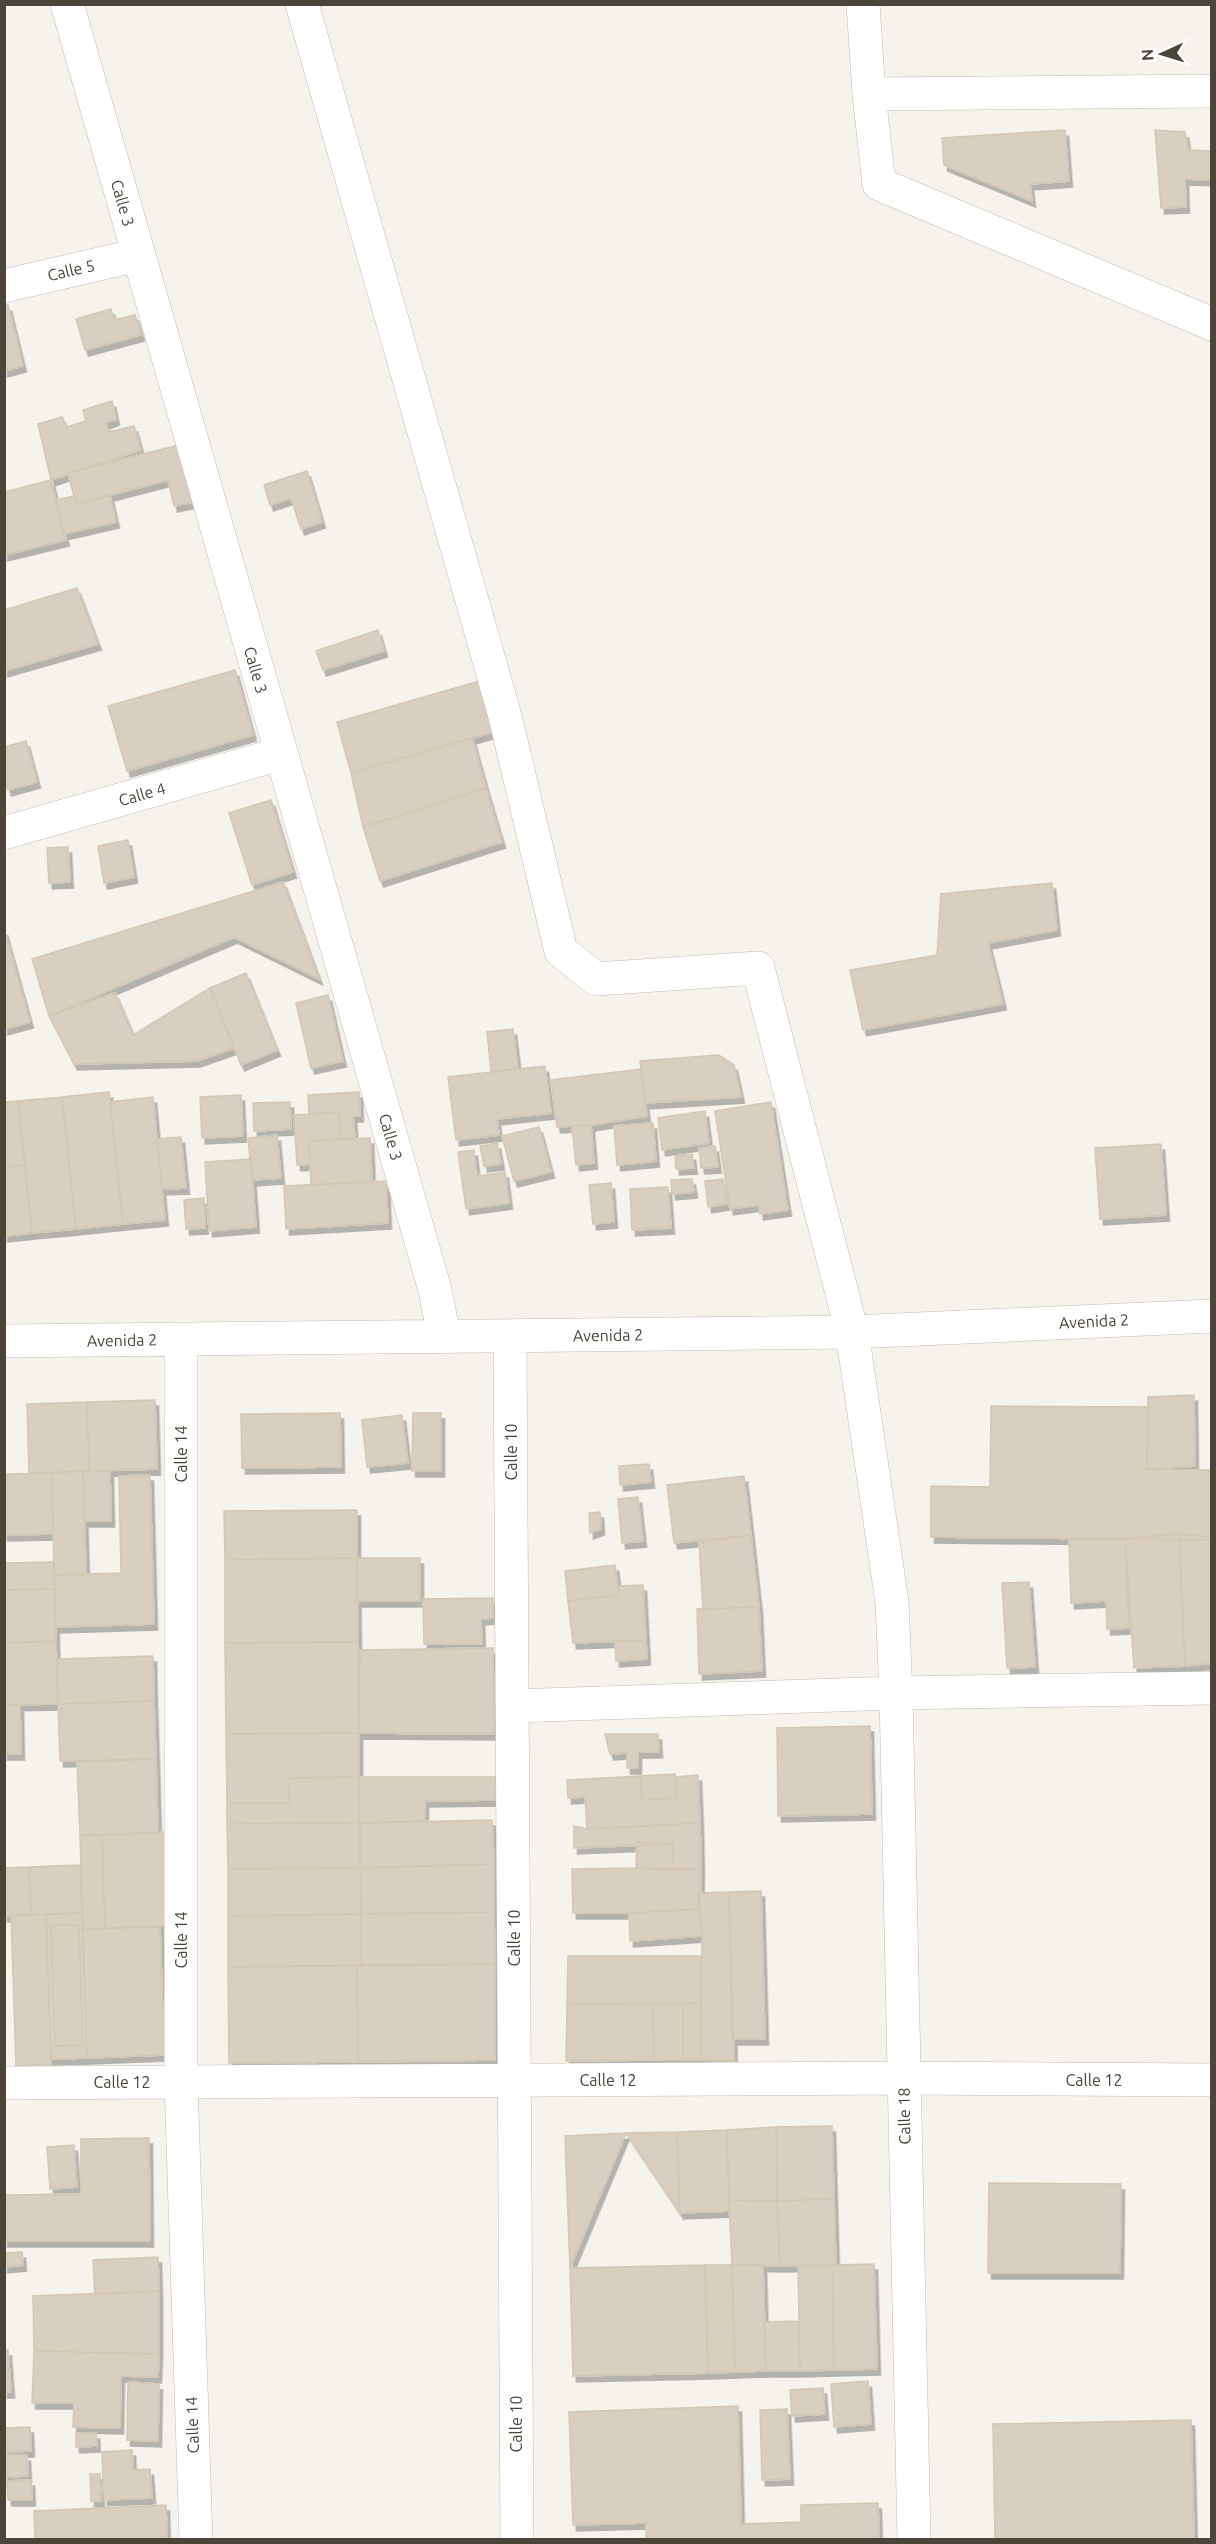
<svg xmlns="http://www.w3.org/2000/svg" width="1216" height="2544" font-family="Ubuntu,sans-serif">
	<defs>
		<filter id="shadow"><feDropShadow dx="3.5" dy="6" stdDeviation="0" flood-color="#0004"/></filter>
	</defs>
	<rect width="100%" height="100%" fill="#f6f3ec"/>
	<path fill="#d8cfc1" stroke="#d3c7b4" stroke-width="1.5" filter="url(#shadow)" d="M1065,130L1069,181L1030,184L1032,201L944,165L942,138Z
		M1155,130L1185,132L1188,150L1212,151V180L1185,179L1186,207L1161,208Z
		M8,305L23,366L4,371V306Z
		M111,309L114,320L135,315L141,335L85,350L76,319Z
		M112,401L116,419L106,423L109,432L134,426L141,450L51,480L38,424L62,417L67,427L86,421L83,410Z
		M179,445L193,502L174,506L168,480L76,504L68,473Z
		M307,471L322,522L301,529L291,498L270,505L264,485Z
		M51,480L66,540L4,555V492Z
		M74,496L76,504L110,496L116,522L63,534L56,500Z
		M77,588L98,644L4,671V610Z
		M378,630L384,651L323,670L316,651Z
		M235,670L253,735L127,771L108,706Z
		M490,678L507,728L351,773L337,722Z
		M472,738L486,788L363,827L351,773Z
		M26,741L37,782L8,790L4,776V747Z
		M486,788L502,842L380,881L363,827Z
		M271,800L293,872L252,885L229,813Z
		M128,840L134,877L104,883L98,846Z
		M68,847L70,882L49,883L47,848Z
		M283,882L319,979L234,937L49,1016L32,959Z
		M1052,883L1057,930L988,943L1003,1004L863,1030L850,970L937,955L941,894Z
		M4,929L30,1022L4,1029Z
		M246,973L277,1050L241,1065L210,988Z
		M210,988L234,1048L197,1061L74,1064L49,1016L115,993L133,1035Z
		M328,995L343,1061L311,1068L296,1003Z
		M513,1029L518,1069L491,1071L487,1032Z
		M719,1055L734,1065L741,1097L645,1103L640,1061Z
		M545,1066L551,1113L497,1119L499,1135L456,1140L448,1077Z
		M641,1069L647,1116L591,1125L557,1127L551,1080Z
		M109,1092L123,1224L76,1229L62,1097Z
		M359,1092L360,1116H353L355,1138L341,1139L339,1112L309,1114L308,1095Z
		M241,1095L243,1136L202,1138L200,1097Z
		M62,1097L76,1229L32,1233L18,1101Z
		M153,1097L165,1220L123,1224L110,1102Z
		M18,1101L25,1165L4,1167V1102Z
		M290,1102L291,1129L254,1131L253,1103Z
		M771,1102L788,1210L760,1214L759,1205L730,1209L715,1111Z
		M705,1111L709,1143L662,1150L658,1118Z
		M339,1112L341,1139L309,1141L310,1164L297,1165L294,1115Z
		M653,1123L656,1161L617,1165L614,1126Z
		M591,1125L594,1163L576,1165L572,1126Z
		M539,1127L551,1172L514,1181L502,1136Z
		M277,1135L281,1178L252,1180L248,1138Z
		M181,1137L186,1188L162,1189L157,1139Z
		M370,1138L372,1182L311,1185L309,1141Z
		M497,1143L501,1164L484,1166L480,1146Z
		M1161,1144L1166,1215L1100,1219L1095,1148Z
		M715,1146L718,1167L701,1168L699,1148Z
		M474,1150L477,1176L505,1172L509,1203L466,1209L458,1152Z
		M692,1154L694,1168L676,1169L675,1156Z
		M251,1159L256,1227L209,1231L205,1162Z
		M25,1165L32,1233L4,1236V1167Z
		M692,1179L694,1192L672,1194L671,1180Z
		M723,1179L727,1204L708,1207L705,1181Z
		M386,1181L388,1223L286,1229L284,1186Z
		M611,1183L614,1222L593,1224L589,1185Z
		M668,1187L671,1228L632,1230L630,1189Z
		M204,1198L205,1228L186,1229L184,1200Z
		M1194,1395L1195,1466L1147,1469L1148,1397Z
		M155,1400L157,1469L89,1471L87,1402Z
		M87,1402L89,1471L29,1473L27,1404Z
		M991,1406L1148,1407L1147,1469L1212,1470V1540L931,1537V1486L990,1487Z
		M340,1413L341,1467L242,1468L241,1414Z
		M413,1413H441V1471H412Z
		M402,1415L408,1463L367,1467L362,1420Z
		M649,1464L651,1482L620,1485L619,1466Z
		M83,1471L86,1574L54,1575L52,1473Z
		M83,1471H110L111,1521H85Z
		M52,1473L53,1534L4,1535V1474Z
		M150,1475L154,1624L56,1627L54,1575L121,1573L119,1476Z
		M744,1476L751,1535L674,1543L667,1485Z
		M638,1497L643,1541L622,1543L618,1499Z
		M357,1510V1558L225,1560L224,1511Z
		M600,1512L601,1529L590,1533L589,1513Z
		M1179,1534L1212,1537V1663L1185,1666Z
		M1179,1534L1185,1666L1134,1668L1125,1538Z
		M751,1535L759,1607L703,1609L699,1543Z
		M1125,1538L1129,1628L1107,1629L1106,1601L1071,1603L1069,1540Z
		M357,1558L358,1642L225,1643V1560Z
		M357,1558H420V1601H357Z
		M54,1562L55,1589L4,1590V1563Z
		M615,1565L619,1595L568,1601L565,1571Z
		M1029,1582L1035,1667L1007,1668L1002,1583Z
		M643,1585L646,1640L573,1643L568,1601L619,1595V1586Z
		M55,1589L56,1641L4,1643V1590Z
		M493,1598V1618L481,1619L482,1644H424L423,1599Z
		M759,1607L762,1671L699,1674L697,1609Z
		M646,1640L647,1659L616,1661L615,1642Z
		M56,1641L58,1704L4,1705V1643Z
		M358,1642L359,1733L226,1734L225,1643Z
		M493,1648L494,1734L359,1733L360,1650Z
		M153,1656L154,1701L58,1704L57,1659Z
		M154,1701L156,1759L60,1761L58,1704Z
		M4,1705H20L21,1754H4Z
		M870,1726L872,1814L778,1816L777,1728Z
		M359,1733V1777L288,1778L289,1803H227L226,1734Z
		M605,1734H658L659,1752H638V1768H627V1753L610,1754Z
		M156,1759L158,1833L80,1835L77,1762Z
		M675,1774L676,1798L642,1800L640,1776Z
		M698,1775L700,1823L587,1829L585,1797L568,1798L567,1780L640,1776L642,1800L676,1798V1777Z
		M359,1777H498L499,1800L425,1801V1821L360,1823Z
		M359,1777L360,1823L227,1824V1803H289L288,1778Z
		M492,1820L494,1864L360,1868V1823Z
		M360,1823V1868L228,1869L227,1824Z
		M700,1823L701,1869L672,1870L673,1844L574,1848V1826L587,1829Z
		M165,1832L167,1926L105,1928L102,1835Z
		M80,1835H102L105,1928L83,1929Z
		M637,1842L673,1844L672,1870L636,1868Z
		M494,1864V1912L361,1914L360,1868Z
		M80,1865L82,1913L31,1915L29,1867Z
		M29,1867L31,1915L4,1916V1868Z
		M360,1868L361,1914L228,1916V1869Z
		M636,1868L701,1869L700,1909L629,1913H573L572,1869Z
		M761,1891L765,2039H732L729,1892Z
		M729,1892L734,2061L701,2060L702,1936L698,1893Z
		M700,1909L702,1936L630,1941L629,1913Z
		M494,1912L495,1964L361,1966V1914Z
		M82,1913L87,2058L51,2059L46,1914Z
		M46,1914L51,2065L16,2066L11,1915Z
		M361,1914V1966L228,1967V1916Z
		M51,1925H79L83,2045L55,2046Z
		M160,1927L164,2055L87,2058L83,1929Z
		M568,1956H701V2003L567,2004Z
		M495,1964V2060L358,2062L357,1965Z
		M357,1965L358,2062L229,2063L228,1967Z
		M701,2003V2060H683V2004Z
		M567,2004H653L654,2060L566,2061Z
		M653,2004H683V2060H654Z
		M832,2126L834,2199L777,2201L776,2127Z
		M776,2127L777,2201L729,2200L727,2130Z
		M727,2130L729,2211L680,2213L677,2132Z
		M677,2132L680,2213L626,2133Z
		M626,2133L570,2268L565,2136Z
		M149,2138L150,2241H4V2195L81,2194V2139Z
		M74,2145L77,2187L50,2189L47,2147Z
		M989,2183L1121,2184L1120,2273H988Z
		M834,2199L836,2265L780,2266L777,2201Z
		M729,2200L777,2201L780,2266L732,2265Z
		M22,2252L23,2265L4,2267V2253Z
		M158,2257L159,2291L95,2295L93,2260Z
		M763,2264L766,2371L735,2372L732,2265Z
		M874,2264L877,2369L834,2370L832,2265Z
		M705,2265L708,2373L573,2376L570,2268Z
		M705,2265H732L735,2372L708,2373Z
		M832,2265L834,2370L800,2371L798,2266Z
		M159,2291V2354L34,2351L33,2296Z
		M799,2321L800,2371H766L764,2322Z
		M4,2350H8L11,2392H4Z
		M34,2351L159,2354L158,2377L121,2376L120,2428L73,2427L74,2403H32Z
		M868,2381L871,2424L834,2427L831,2384Z
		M128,2382L159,2384L158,2441L127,2440Z
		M823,2388L825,2414L792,2416L790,2390Z
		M738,2406L741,2524L801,2522V2505L878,2503L879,2540H646V2523L573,2525L569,2412Z
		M787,2409L790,2479L762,2480L760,2410Z
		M1191,2420L1194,2540H995L993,2424Z
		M30,2427L31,2451L4,2452V2428Z
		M76,2433H96L97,2446L76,2447Z
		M132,2450L133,2470L150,2469L152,2498L104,2500L102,2452Z
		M4,2455H27L28,2476L4,2477Z
		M90,2474H100L101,2501H91Z
		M31,2480L32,2500H8L7,2481Z
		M166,2505L167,2540H35L34,2511Z"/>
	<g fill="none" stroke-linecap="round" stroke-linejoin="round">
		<defs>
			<path id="street" d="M67,4L435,1290L444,1336
				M302,4L505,716L561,951L596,979L758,968L852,1332L892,1602L896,1693L914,2540
				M863,4L869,94L879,184L1212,324
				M869,94L1212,91
				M4,286L138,255
				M4,833L280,754
				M510,1336L517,2540
				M181,1339V2082L196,2540
				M4,1341L852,1332L1212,1316
				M513,1706L896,1693L1212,1688
				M4,2083L904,2078L1212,2080"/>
		</defs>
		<use href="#street" stroke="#c2bbae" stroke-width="34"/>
		<use href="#street" stroke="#fff" stroke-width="33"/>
	</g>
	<g text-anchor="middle" stroke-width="4.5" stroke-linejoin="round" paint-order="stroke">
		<g font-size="16" fill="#4b4439" stroke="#fff">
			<text transform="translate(123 203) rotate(74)" y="6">Calle 3</text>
			<text transform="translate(71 270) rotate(-13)" y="6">Calle 5</text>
			<text transform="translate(256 670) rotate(74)" y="6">Calle 3</text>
			<text transform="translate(142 794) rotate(-16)" y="6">Calle 4</text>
			<text transform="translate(391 1137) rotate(74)" y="6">Calle 3</text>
			<text transform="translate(1094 1321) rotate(-3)" y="6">Avenida 2</text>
			<text transform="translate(608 1335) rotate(-1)" y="6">Avenida 2</text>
			<text transform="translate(122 1340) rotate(-1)" y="6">Avenida 2</text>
			<text transform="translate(511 1452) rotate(-90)" y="6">Calle 10</text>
			<text transform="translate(181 1454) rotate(-90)" y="6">Calle 14</text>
			<text transform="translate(514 1938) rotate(-90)" y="6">Calle 10</text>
			<text transform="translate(181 1940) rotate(-90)" y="6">Calle 14</text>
			<text x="608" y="2086">Calle 12</text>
			<text x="1094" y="2086">Calle 12</text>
			<text x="122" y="2088">Calle 12</text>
			<text transform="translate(904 2116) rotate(-91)" y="6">Calle 18</text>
			<text transform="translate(516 2424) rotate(-90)" y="6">Calle 10</text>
			<text transform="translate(192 2425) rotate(-92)" y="6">Calle 14</text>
		</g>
	</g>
	<rect width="1216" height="2544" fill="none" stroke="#4b4439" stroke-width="12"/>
	<g transform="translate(1162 54) rotate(266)" stroke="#ffffff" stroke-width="4.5" paint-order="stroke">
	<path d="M0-4.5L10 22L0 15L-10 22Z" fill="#4b4439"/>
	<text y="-9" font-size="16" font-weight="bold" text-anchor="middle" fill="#4b4439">N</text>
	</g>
</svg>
